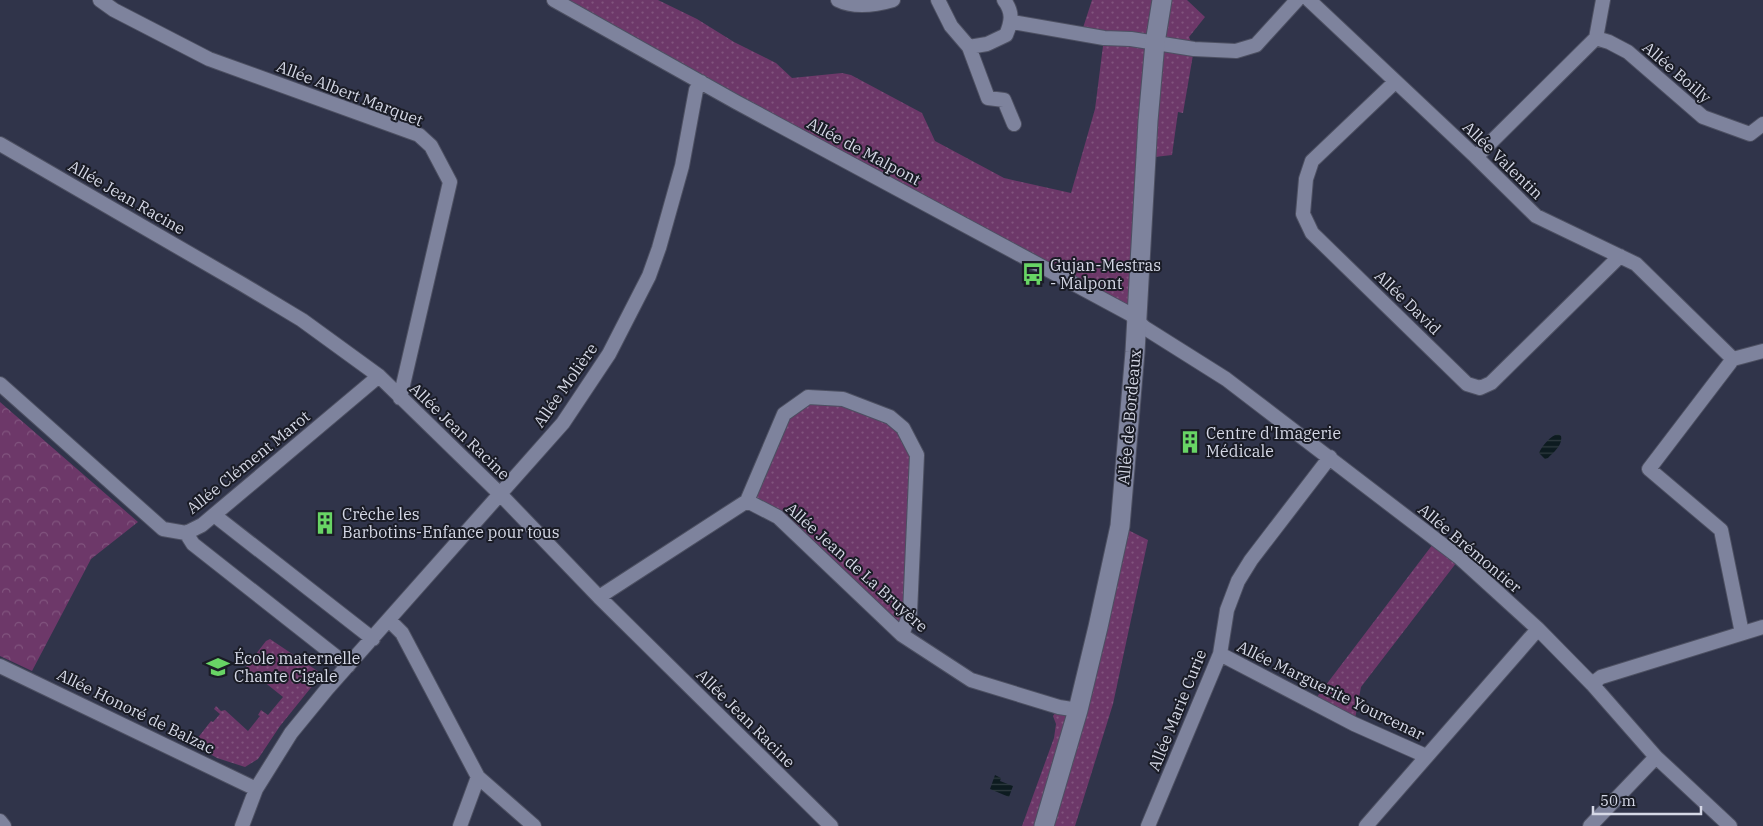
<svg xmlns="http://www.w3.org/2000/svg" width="1763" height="826" font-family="'IBM Plex Serif',serif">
	<defs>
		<pattern id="grass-dots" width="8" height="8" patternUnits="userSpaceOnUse" patternTransform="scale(1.25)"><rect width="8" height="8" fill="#6d3869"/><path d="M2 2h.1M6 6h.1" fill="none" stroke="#81547e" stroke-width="1.8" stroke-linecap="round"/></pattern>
		<pattern id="forest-crowns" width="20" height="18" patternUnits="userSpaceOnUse" patternTransform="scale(1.25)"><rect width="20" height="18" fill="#6d3869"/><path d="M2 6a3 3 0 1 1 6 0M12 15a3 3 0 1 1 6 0" fill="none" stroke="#81547e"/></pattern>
		<pattern id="water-rules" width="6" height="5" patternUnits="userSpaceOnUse" patternTransform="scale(1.25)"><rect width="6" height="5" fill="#0d1b20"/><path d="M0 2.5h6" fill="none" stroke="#2f3b40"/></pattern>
	</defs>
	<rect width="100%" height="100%" fill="#30344a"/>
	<path fill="url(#grass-dots)" d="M554,0H658L697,19L734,42L776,63L792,78L842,73L851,75L922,113L935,141L1004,178L1071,193L1095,109L1104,38L1081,34L1092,0H1187L1205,17L1189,37L1194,49L1183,113L1178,112L1172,155L1146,158L1136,320Z
		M808,397L890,417L917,455L902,635L778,517L747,501L784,414Z
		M1120,526L1148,540L1113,704L1075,826H1022L1054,738L1056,724L1053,716L1059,707L1078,710Z
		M1436,540L1460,558L1361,687L1354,724L1313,702Z
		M270,639L322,674L280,726L258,759L245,767L217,758L193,744L211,721L213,722L220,714L214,709L216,706L221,711L225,710L248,731L260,716L258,715L261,710L268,715L283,697L258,677L256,679L246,671L248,669L246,667L266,641Z"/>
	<path fill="url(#forest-crowns)" d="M0,402L138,522L91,559L32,671L0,656Z"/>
	<path fill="url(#water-rules)" d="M1558,434L1561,436C1563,445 1554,452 1548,458L1545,459L1539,453C1542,446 1550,436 1558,434Z
		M995,775L1001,778L1000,781L1013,786L1009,797L990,789Z"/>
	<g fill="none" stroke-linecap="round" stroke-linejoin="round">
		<defs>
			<path id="minor" d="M100,0L114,10L209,59L419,135L431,146L450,182L400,398
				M554,0L736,102L1130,314L1145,328L1226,379L1460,558L1538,629L1592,684L1656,757L1730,826
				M838,0C854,8 876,5 893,0
				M938,0L951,26L969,47L987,44L1006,35C1012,21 1013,12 1004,0
				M1309,0L1476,157L1536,216L1636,264L1733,359L1763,351
				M1012,22L1104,38L1131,39L1194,49L1236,51L1256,45L1297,0
				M1596,38L1609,42L1628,52L1703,117L1750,134L1763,124
				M969,47L988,98L1004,100L1014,124
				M1395,82L1312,161L1306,179L1303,214L1312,233L1467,384L1480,388L1491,383L1620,256
				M0,144L242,284L302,320L379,376L500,494L599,597L831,826
				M1476,157L1596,38L1603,0
				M1733,359L1649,469L1721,530L1742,633
				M0,384L163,529L186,533L202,525L379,376
				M747,501L784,414L808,397L843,399L890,417L903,428L917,455L910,613L902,635
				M214,515L373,639
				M186,533L193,544L348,666
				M599,597L747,501L778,517L902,635L971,680L1059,707L1078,710
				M389,620L402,633L478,777L534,826
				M1220,654L1354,724L1426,756
				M0,666L256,789
				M1592,684L1601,677L1763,627
				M0,821L4,826
				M242,826L256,789L291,733L327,689L563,423L609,354L649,276L659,248L682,166L696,90L701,82
				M460,826L478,777
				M1148,826L1220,654L1227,610L1238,581L1251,560L1330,457
				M1366,826L1538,629
				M1590,826L1656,757"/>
			<path id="secondary" d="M1044,826L1078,710L1098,627L1120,526L1135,352L1148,121L1155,43L1162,0"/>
		</defs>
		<use href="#minor" stroke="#4d5062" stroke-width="16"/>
		<use href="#secondary" stroke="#4d5062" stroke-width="21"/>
		<use href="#minor" stroke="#7e839d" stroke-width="14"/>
		<use href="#secondary" stroke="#7e839d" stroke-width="19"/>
	</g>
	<defs>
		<symbol id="bus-bare" viewBox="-9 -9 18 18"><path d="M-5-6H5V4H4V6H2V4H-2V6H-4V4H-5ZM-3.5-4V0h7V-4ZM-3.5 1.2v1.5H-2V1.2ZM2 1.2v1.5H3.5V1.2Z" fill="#68d465" stroke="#1a1c26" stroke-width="2.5" paint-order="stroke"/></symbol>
		<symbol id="building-bare" viewBox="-9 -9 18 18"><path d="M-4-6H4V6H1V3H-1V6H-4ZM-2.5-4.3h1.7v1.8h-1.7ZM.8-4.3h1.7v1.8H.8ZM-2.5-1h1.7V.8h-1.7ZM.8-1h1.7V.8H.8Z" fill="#68d465" stroke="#1a1c26" stroke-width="2.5" paint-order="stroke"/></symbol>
		<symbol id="school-bare" viewBox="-9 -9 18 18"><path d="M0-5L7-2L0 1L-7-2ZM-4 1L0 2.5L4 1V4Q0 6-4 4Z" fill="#68d465" stroke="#1a1c26" stroke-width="2.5" paint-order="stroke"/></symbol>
	</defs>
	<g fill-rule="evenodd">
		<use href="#bus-bare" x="1017" y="258" width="32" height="32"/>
		<use href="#building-bare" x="1174" y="426" width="32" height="32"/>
		<use href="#building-bare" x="309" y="507" width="32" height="32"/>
		<use href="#school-bare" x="202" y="651" width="32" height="32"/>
	</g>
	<g text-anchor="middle" stroke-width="4" stroke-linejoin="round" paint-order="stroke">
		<g font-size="16" fill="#d5d8e6" stroke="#1a1c26">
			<text transform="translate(1677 72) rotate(41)" y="6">Allée Boilly</text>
			<text transform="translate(350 93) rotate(21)" y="6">Allée Albert Marquet</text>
			<text transform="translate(864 151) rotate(28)" y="6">Allée de Malpont</text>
			<text transform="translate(1503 160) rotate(44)" y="6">Allée Valentin</text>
			<text transform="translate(127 197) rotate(30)" y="6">Allée Jean Racine</text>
			<text transform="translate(1408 302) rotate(44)" y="6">Allée David</text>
			<text transform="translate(565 385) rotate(-55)" y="6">Allée Molière</text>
			<text transform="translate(1129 417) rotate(-85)" y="6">Allée de Bordeaux</text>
			<text transform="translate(460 431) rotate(44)" y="6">Allée Jean Racine</text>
			<text transform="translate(248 462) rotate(-39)" y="6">Allée Clément Marot</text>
			<text transform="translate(1470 548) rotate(40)" y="6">Allée Brémontier</text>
			<text transform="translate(857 567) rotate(42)" y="6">Allée Jean de La Bruyère</text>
			<text transform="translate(1331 690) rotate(26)" y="6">Allée Marguerite Yourcenar</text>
			<text transform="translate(1177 710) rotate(-68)" y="6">Allée Marie Curie</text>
			<text transform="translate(136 711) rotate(26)" y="6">Allée Honoré de Balzac</text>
			<text transform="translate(746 718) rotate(45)" y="6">Allée Jean Racine</text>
		</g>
		<g font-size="16" fill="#d5d8e6" stroke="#1a1c26" text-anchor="start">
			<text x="1050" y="271">Gujan-Mestras<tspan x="1050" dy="18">- Malpont</tspan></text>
			<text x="1206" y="439">Centre d'Imagerie<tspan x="1206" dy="18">Médicale</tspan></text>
			<text x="342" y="520">Crèche les<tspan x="342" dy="18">Barbotins-Enfance pour tous</tspan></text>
			<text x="234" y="664">École maternelle<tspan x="234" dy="18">Chante Cigale</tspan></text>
		</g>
	</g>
	<path d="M1593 806v8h108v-8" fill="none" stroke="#d5d8e6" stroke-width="2.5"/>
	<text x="1600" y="806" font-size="15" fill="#d5d8e6" stroke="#1a1c26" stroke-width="4" paint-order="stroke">50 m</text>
</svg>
